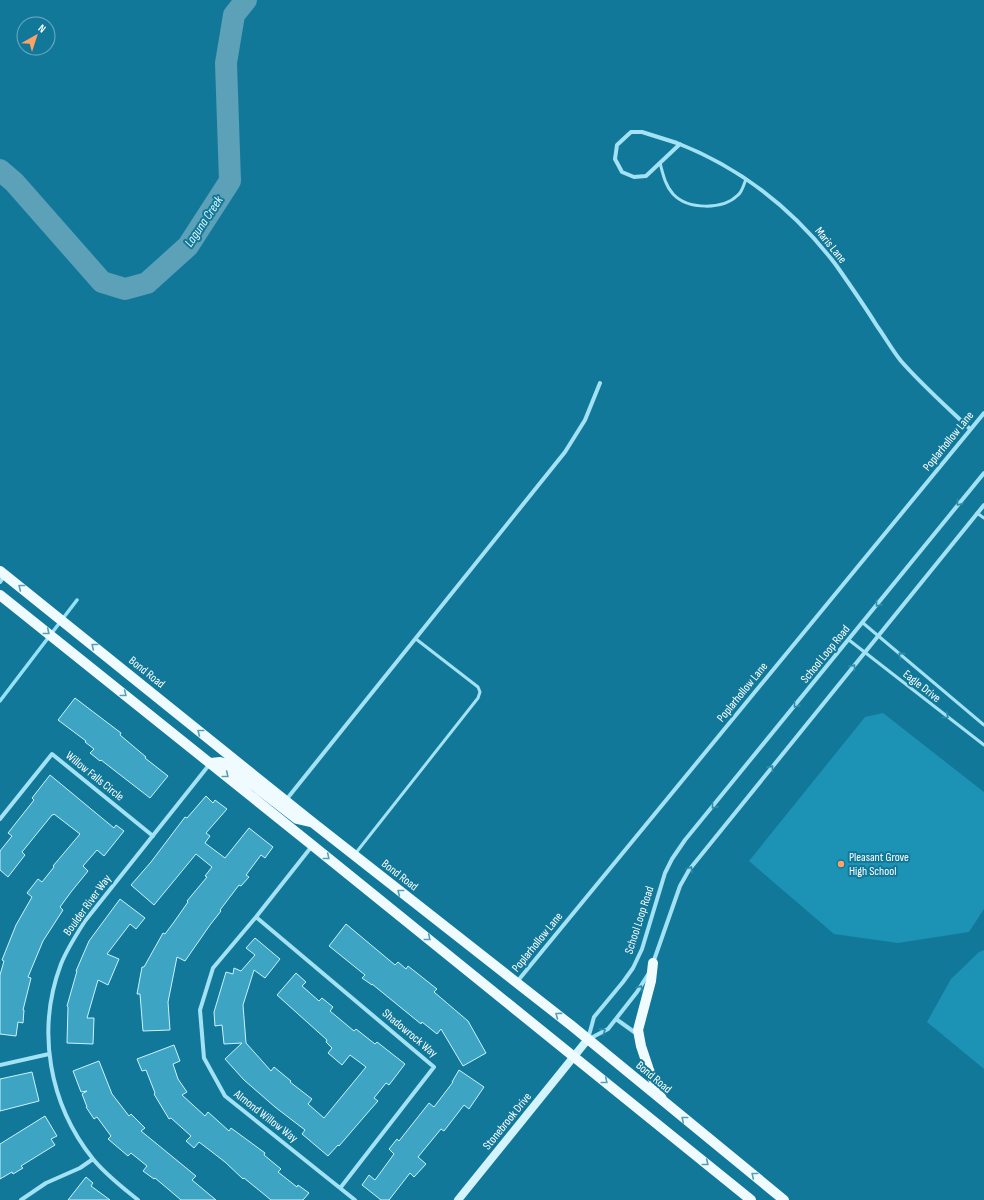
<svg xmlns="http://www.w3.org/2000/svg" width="984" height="1200" font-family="'Sofia Sans Condensed',sans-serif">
	<rect width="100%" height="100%" fill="#117899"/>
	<path fill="#1c92b5" d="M883,713L984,792V909L969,932L898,943L834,934L749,861L865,717Z
		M984,950V1069L927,1022L951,979L979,952Z"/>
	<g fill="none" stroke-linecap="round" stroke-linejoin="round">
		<path stroke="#94e2f7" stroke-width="3.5" d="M0,701L77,600"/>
		<path stroke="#5ca1b8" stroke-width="22" d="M0,170L14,182L102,282L125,289L147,283L188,246L230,181L226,63L234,15L246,0"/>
	</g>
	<path fill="#3ea4c3" stroke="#cbf2fe" d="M75,698L121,733L120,735L146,757L145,758L168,776L150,798L101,760L100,761L90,753L94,749L85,742L86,741L58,720Z
		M50,775L114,828L116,825L124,831L104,856L97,850L83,866L88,871L71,892L60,907L63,910L43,941L28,977L31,978L23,1010H24L23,1023L18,1022L16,1036L0,1034V975L4,961L2,960L16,925L32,897L27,893L38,879L42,882L54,867L53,866L80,834L54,814L53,815H52L22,852L25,855L8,877L0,870V851L12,836L8,833L34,800L32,798Z
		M206,796L213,803L215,800L227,809L206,833L210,836L205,843L225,858L249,828L273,847L265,858L261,855L246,875L249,877L241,886L239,885L220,910L221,911L210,925L185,961L177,957L168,1002L170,1030L143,1031L140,994H137L142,967H144L163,933L165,934L174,922L188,902L187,901L207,877L205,876L212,867L196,854L154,905L131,885L151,862L185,817L187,818Z
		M120,899L145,918L136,929L130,924L107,954L119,959L108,985L98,980L87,1018H94L93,1044L67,1043L68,1007L67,1006L77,971H76L89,941Z
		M346,924L395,965L398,962L406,969L408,966L437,989L434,992L468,1021L486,1053L463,1066L441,1029L437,1034L422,1022L421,1024L372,984V985L362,978L365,975L329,946Z
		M255,938L280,959L265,978L254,970L243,1005L246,1043L271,1071L274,1067L291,1081L290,1082L312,1099L308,1104L324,1118L366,1067L350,1055L342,1065L328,1053L332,1048L326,1042L327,1040L277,995L296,973L306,982L302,986L319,1001L322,998L333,1007L330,1011L354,1031L356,1029L375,1044L377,1042L405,1064L389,1085L386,1083L374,1098L378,1101L370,1110L339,1146L338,1145L328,1156L302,1134L305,1130L275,1107L244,1080L225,1059L242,1043L224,1044L222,1025L215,1026L214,1012L226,972L233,974L234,968L241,971L255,955L246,948Z
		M174,1045L180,1061L173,1064L178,1079L187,1092L182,1095L205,1116L208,1112L229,1131L231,1128L265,1153L264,1155L281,1169L278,1172L297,1187L298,1185L309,1193L303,1200H271L244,1178L243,1179L225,1162L199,1142L194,1148L186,1141L191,1136L171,1118L169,1119L154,1094L155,1093L146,1070L142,1071L137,1059Z
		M99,1061L112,1094L129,1116L131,1114L145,1128L141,1131L196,1176L192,1180L216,1200H181L155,1178L154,1179L143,1171L147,1166L131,1153L128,1156L108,1139L111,1136L97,1117L94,1119L86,1107H87L82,1094L87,1091L81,1092L73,1071Z
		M459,1070L484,1087L469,1109L464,1105L444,1131L441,1129L418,1157L426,1164L414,1177L410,1173L389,1200H381L362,1185L369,1175L375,1180L394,1154L389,1149L397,1139L399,1141L429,1103L434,1107L453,1082H452Z
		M32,1072L39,1101L0,1111V1079Z
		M45,1116L57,1136L51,1139L55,1145L21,1166L23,1168L13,1174L12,1172L0,1179V1144Z
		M86,1177L93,1183L91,1186L110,1200H68Z"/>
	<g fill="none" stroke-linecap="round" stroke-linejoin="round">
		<path stroke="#a3e2f4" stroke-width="3" d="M660,163C663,174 665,185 673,194C688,210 723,210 738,195C742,192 744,184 746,179
			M977,513L984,518
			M863,623L984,725
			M849,640L984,745
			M355,854L478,698L480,692L478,687L416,639"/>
		<path stroke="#a3e2f4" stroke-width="4" d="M680,144L646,176L634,177L622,172L615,159L617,145L631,132H642L677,143C741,168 795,211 836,265C850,285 864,305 877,326C885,337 892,350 901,361C922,385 947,407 970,429
			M0,582L5,575
			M286,800L565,452L585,420L600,383
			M0,819L52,754L153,836
			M312,846L256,917L213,968L200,1010L204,1058L225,1096L355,1200
			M256,917L434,1067L341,1187
			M653,963L680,886L689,870L984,505
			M516,983L984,413
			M616,1019L637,1034
			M588,1039L594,1017L623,982L633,968L642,949L665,873L672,859L685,840L984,473
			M589,1039L608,1029L637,992L649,973
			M0,1065L49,1054
			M21,1200L46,1183L80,1168L93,1159
			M138,1200C122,1187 106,1175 93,1159C49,1104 36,1030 61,964C67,949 76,935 85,921L209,765"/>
		<path stroke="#d3f3fd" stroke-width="8" d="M458,1200L588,1039"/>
		<path stroke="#f0fbff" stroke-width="10" d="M0,571L312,822L572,1026L784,1200
			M0,595L312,845L751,1200
			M211,763L220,762L226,764L297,819L310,822
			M653,963L651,981L638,1030L641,1046L649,1070L662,1099"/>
	</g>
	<defs><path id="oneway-chevron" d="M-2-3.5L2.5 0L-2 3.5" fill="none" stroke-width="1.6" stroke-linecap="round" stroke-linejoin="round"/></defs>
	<g stroke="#2e8dab">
		<use href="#oneway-chevron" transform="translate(959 503) rotate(129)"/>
		<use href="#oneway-chevron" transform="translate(878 604) rotate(129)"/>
		<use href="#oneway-chevron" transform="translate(901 655) rotate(-139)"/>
		<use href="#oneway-chevron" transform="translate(853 667) rotate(-51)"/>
		<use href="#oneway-chevron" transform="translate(796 705) rotate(129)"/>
		<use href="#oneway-chevron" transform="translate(946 716) rotate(38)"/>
		<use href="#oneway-chevron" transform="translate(771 768) rotate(-51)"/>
		<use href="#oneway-chevron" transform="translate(714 806) rotate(129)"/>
		<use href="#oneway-chevron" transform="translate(690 869) rotate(-56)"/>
		<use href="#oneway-chevron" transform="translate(640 988) rotate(-57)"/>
		<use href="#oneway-chevron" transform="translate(603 1031) rotate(-31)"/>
	</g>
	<g stroke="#549fb8">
		<use href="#oneway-chevron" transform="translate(21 587) rotate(-141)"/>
		<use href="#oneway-chevron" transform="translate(47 632) rotate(39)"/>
		<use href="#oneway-chevron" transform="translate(94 646) rotate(-141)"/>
		<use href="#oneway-chevron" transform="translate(124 694) rotate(39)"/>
		<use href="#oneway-chevron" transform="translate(200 732) rotate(-141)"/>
		<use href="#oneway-chevron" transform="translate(226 775) rotate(39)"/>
		<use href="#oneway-chevron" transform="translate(327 857) rotate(39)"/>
		<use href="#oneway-chevron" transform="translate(400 892) rotate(-142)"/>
		<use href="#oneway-chevron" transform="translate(428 938) rotate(39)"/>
		<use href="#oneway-chevron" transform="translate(558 1015) rotate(-143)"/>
		<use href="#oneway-chevron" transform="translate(605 1081) rotate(39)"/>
		<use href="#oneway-chevron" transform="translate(684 1119) rotate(-141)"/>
		<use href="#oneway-chevron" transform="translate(706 1163) rotate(39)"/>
		<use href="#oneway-chevron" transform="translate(754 1175) rotate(-141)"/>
	</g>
	<circle fill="#ffa266" stroke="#117899" stroke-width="1.5" cx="841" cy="864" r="4"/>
	<g text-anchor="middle" stroke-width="4" stroke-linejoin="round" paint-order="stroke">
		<g font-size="12" fill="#fff" stroke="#117899">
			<text transform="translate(831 245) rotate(51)" y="4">Maris Lane</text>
			<text transform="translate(948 441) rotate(-51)" y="4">Poplarhollow Lane</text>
			<text transform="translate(825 654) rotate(-51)" y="4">School Loop Road</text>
			<text transform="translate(147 672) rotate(39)" y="4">Bond Road</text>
			<text transform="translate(922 686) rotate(38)" y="4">Eagle Drive</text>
			<text transform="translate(742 692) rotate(-51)" y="4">Poplarhollow Lane</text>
			<text transform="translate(95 776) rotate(39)" y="4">Willow Falls Circle</text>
			<text transform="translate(400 875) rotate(38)" y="4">Bond Road</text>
			<text transform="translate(87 905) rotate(-54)" y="4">Boulder River Way</text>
			<text transform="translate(639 920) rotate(-72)" y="4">School Loop Road</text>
			<text transform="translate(537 942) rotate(-51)" y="4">Poplarhollow Lane</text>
			<text transform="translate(410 1033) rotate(40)" y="4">Shadowrock Way</text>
			<text transform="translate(654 1077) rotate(40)" y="4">Bond Road</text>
			<text transform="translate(266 1116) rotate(38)" y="4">Almond Willow Way</text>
			<text transform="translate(507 1121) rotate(-51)" y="4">Stonebrook Drive</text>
		</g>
		<g font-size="12" fill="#fff" stroke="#117899" text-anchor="start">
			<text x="849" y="861">Pleasant Grove<tspan x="849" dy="14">High School</tspan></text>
		</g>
		<g font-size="13" font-style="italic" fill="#dff7fd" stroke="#117899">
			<text transform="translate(203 221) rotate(-56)" y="5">Laguna Creek</text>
		</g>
	</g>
	<g transform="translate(36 36) rotate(39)"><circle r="19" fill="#117899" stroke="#70aec2"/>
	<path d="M0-3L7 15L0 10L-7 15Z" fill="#ffa266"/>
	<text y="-6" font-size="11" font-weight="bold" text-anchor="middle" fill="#ffffff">N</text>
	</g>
</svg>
